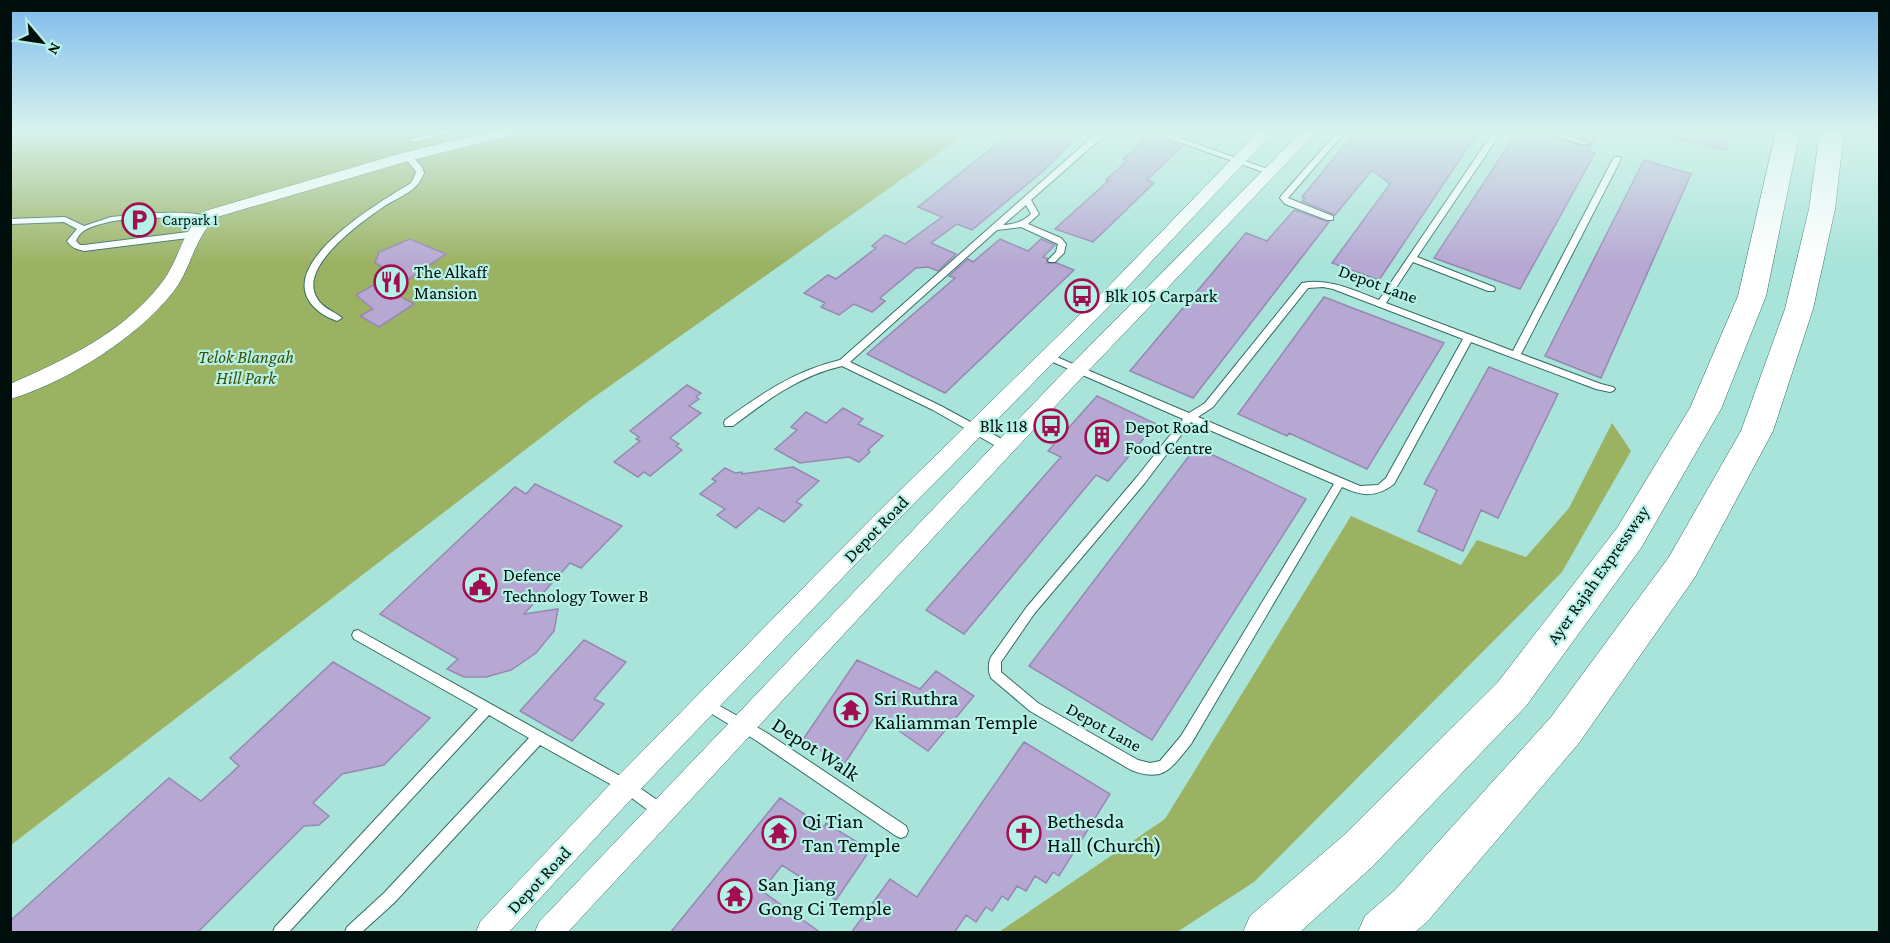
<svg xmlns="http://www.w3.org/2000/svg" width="1890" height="943" font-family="'Crimson Pro',serif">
	<rect width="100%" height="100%" fill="#a8e4d9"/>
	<path fill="#9cb263" d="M11,131H970L590,400L11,845Z
		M1612,423L1631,451L1562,572L1254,882L1177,932H999L1165,819L1351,516L1461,565L1477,540L1526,557L1569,508Z"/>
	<path fill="#b7a8d3" stroke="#9788b2" stroke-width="1.5" d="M1013,131H1080L1069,140L1073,142L1042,172L972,230L957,224L931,243L956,254L938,271L928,267L916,268L880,298L885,301L872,312L854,304L839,315L821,307L825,303L804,293L828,275L836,279L876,248L872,246L885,235L905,244L942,217L918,207Z
		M1356,131H1479L1379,280L1332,263L1390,184L1372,170L1335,215L1302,201L1305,198L1302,197Z
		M1518,131H1538L1584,147L1591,142L1560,131H1600L1588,151L1595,153L1520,289L1434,258Z
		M1672,131H1730L1726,150L1671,137Z
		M1150,134L1182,146L1147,180L1154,183L1093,242L1055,229L1108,181L1106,180L1127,161L1123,159Z
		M1644,160L1691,174L1601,378L1545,356Z
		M1294,210L1329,222L1193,398L1130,371L1246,233L1267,241Z
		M410,239L446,254L391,291L414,304L379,327L360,316L373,309L356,295L394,273L375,263L379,252Z
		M1000,239L1028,251L1041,239L1055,245L1043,257L1047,258V263H1057L1074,270L945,393L867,354L955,278L949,276L968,259L973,262Z
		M1324,297L1444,343L1367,469L1289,433L1287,436L1238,414Z
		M1489,367L1558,394L1498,518L1481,510L1463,551L1418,531L1437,490L1424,484Z
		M687,385L701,393L696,397L699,399L689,406L701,413L670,438L679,444L676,446L682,450L650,476L644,472L638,477L614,462L640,441L636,439L639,437L630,431Z
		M1097,396L1156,424L1108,481L1096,475L964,634L926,610L1061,457L1048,451Z
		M843,408L863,419L858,424L883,436L868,450L870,452L859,462L849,457L800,463L775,449L797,430L791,427L806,412L826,423Z
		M1196,447L1306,499L1152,740L1029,666Z
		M793,467L819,481L796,502L802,505L784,522L759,508L736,528L717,515L725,509L700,494L716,481L712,479L725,468L735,473L742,472V474Z
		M535,484L622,526L581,568L570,563L524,614L558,609L554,631L536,653L511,670L486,677H464L447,669L458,659L380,614L515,487L526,494Z
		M584,640L626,662L594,699L604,704L572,741L520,711Z
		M857,660L920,689L936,671L974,696L928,751L876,715L845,763L802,741Z
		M333,662L430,718L384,765L342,774L313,803L329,816L319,825L304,826L197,933H10V921L169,778L201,801L239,766L230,758Z
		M1024,742L1110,794L1059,876L1053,872L1046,883L1035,876L1026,891L1017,886L1008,900L1002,896L992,911L986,907L976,922L966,915L954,933H851L890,879L917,897Z
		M780,798L824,827L826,823L870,850L836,900L782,865L762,891L821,933H670Z"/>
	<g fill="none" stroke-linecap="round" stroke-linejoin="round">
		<defs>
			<path id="lane" d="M443,131H458L413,142L409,140Z
				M1106,131H1116L1098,141L1031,200L1039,214L1028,224L1061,238L1066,244L1064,253L1055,262H1049L1048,260L1056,252L1058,244L1021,227L997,230L850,362L941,406L1009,443L1010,446L1009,449H1001L933,410L842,366C799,376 767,400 733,426H725L724,423L725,420C763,393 794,371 840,360L1092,137ZM1026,205L1031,214C1023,222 1014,224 1003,225Z
				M1148,131H1160L1276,172L1275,174H1269Z
				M1338,131H1346L1288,198L1333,216V220H1327L1285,204L1280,198L1281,196Z
				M1494,131H1502L1417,257L1494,287L1495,289L1494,291H1488L1413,262L1386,303L1513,351L1613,159L1614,157H1620L1621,159L1521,354L1601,384L1613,387L1615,389L1613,391L1610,392L1596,389L1471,342L1394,484C1376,498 1362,496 1342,487L1191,744C1171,768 1165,783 1131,770L1030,711L991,678C988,672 988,663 991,657L1026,608L1136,478L1183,419L1046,359L1044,357L1046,355H1052L1189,413L1205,403L1302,283C1329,278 1353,290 1379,300ZM1323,287L1333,289L1463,339L1386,478L1378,485L1360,486L1198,417L1213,407L1308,288ZM1191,422L1334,484L1181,736L1160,761L1150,763L1138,760L1038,703L1001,672V662L1034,614L1144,484Z
				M1540,131H1552L1589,143L1585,145Z
				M404,154H410L422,167L424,173C422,177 420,182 417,185C410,193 396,199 386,205C364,220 297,266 317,298C322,308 334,311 342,318L337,321C326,317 314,310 308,299C285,257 383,200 411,183L416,173L415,170L403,156Z
				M154,213C169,213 198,211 210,218L206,220C177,217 105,214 81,233C79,235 77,238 76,241L80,245H84L196,231L200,234L196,237L84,251C76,249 72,248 67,241L77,229L64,222L10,224V219L65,217L84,226L111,217Z
				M358,630L631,782L666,806L668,811L666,816L661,817L656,816L621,790L540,745L394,903L362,932H345L347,927L384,893L529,738L489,715L289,932H273L275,927L478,709L354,639L352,635L354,631Z
				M706,698L767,733L906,826L908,831L906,836L901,838L896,836L757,741L702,708L700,704L702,700Z"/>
			<path id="street" d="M493,131H519L517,134L412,160L217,217C195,236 192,265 176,288C142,335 66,383 10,399V384C67,359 125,332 163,281C180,258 182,230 205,211L402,153Z
				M1259,131H1274L1120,295L890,528L635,795L509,932H476L480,922L617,777L874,516L1108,287Z
				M1302,131H1317L1072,388L568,932H535L539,922L1058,378Z"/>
			<path id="highway" d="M1776,131H1800L1766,296L1721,409L1641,548L1526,706L1373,866L1300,932H1243L1250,916L1343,836L1498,682L1617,528L1690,408L1738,296Z
				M1820,131H1844L1835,209L1813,309L1773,431L1695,577L1579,743L1427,922L1415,932H1358L1365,916L1395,890L1551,717L1669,557L1741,431L1785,309L1809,209Z"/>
		</defs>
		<use href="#lane" stroke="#326c63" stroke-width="2"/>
		<use href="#street" stroke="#326c63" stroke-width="1"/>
		<use href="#highway" stroke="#326c63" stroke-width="1"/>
		<use href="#lane" fill="#fff" fill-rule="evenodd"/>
		<use href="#street" fill="#fff" fill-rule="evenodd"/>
		<use href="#highway" fill="#fff" fill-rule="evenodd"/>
	</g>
	<linearGradient id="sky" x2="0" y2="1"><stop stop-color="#7ebaed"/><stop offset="0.5" stop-color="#d8f3ee"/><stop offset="1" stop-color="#d8f3ee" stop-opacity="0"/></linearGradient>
	<rect width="1890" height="263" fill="url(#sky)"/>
	<defs>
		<symbol id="parking-ring" viewBox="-11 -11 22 22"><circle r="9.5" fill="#b5f1e6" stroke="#a20e52" stroke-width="1.5"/><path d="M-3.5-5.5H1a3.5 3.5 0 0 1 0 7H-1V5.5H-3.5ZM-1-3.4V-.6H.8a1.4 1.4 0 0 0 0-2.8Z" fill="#a20e52"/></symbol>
		<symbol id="restaurant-ring" viewBox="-11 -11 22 22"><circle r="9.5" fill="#b5f1e6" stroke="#a20e52" stroke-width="1.5"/><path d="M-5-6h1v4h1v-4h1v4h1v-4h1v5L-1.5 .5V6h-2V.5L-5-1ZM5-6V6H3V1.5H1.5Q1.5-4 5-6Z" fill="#a20e52"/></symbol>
		<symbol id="bus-ring" viewBox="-11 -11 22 22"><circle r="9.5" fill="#b5f1e6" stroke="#a20e52" stroke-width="1.5"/><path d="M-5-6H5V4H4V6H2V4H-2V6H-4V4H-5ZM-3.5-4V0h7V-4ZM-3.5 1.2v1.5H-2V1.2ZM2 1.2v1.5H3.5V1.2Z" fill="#a20e52"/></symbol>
		<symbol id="building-ring" viewBox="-11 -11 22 22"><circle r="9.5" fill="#b5f1e6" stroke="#a20e52" stroke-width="1.5"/><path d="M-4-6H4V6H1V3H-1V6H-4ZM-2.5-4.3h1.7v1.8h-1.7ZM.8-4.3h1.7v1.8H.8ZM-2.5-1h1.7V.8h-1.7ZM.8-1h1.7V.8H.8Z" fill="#a20e52"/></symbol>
		<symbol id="civic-ring" viewBox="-11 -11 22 22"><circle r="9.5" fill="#b5f1e6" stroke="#a20e52" stroke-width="1.5"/><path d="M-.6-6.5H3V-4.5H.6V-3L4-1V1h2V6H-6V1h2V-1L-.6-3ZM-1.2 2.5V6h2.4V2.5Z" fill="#a20e52"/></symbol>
		<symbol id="temple-ring" viewBox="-11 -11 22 22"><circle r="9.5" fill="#b5f1e6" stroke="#a20e52" stroke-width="1.5"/><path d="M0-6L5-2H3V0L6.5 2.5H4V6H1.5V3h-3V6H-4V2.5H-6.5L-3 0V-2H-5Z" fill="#a20e52"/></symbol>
		<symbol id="church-ring" viewBox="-11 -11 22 22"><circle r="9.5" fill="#b5f1e6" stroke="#a20e52" stroke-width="1.5"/><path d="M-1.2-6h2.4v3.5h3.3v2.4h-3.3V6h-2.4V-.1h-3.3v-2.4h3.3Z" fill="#a20e52"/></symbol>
	</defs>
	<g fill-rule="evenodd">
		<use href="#parking-ring" x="120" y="201" width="38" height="38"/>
		<use href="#restaurant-ring" x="372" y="263" width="38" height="38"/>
		<use href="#bus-ring" x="1063" y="277" width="38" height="38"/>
		<use href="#bus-ring" x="1032" y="407" width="38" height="38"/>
		<use href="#building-ring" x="1083" y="418" width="38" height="38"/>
		<use href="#civic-ring" x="461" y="566" width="38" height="38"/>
		<use href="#temple-ring" x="832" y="691" width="38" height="38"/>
		<use href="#temple-ring" x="760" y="814" width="38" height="38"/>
		<use href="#church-ring" x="1005" y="814" width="38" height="38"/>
		<use href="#temple-ring" x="716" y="877" width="38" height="38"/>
	</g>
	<g text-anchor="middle" stroke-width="4.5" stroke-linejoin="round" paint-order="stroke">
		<g font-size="15" fill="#000f0c" stroke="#b5f1e6" text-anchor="start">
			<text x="162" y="225">Carpark 1</text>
		</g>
		<g font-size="18" fill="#000f0c" stroke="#b5f1e6" text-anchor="start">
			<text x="414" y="278">The Alkaff<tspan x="414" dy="21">Mansion</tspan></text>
			<text x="1105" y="302">Blk 105 Carpark</text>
			<text x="1028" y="432" text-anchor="end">Blk 118</text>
			<text x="1125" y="433">Depot Road<tspan x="1125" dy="21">Food Centre</tspan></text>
			<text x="503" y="581">Defence<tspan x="503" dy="21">Technology Tower B</tspan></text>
		</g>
		<g font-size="18" fill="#000f0c" stroke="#b5f1e6">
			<text transform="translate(1378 284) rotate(20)" y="6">Depot Lane</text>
			<text transform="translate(876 529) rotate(-46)" y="6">Depot Road</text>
			<text transform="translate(1598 575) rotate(-55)" y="6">Ayer Rajah Expressway</text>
			<text transform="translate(1104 727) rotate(29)" y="6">Depot Lane</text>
			<text transform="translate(539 880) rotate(-47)" y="6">Depot Road</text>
		</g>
		<g font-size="18" font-style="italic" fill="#3e4d06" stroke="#b5f1e6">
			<text x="246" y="363">Telok Blangah<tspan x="246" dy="21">Hill Park</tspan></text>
		</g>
		<g font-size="21" fill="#000f0c" stroke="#b5f1e6" text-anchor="start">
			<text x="874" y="705">Sri Ruthra<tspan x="874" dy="24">Kaliamman Temple</tspan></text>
			<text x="802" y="828">Qi Tian<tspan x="802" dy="24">Tan Temple</tspan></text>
			<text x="1047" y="828">Bethesda<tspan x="1047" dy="24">Hall (Church)</tspan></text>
			<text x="758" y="891">San Jiang<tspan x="758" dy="24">Gong Ci Temple</tspan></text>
		</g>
		<g font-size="21" fill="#000f0c" stroke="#b5f1e6">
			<text transform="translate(816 749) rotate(33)" y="7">Depot Walk</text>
		</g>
	</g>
	<rect width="1890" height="943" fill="none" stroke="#000f0c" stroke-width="24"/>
	<g transform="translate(42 42) rotate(119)" stroke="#b5f1e6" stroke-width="4.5" paint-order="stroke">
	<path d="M0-4.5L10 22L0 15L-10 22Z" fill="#000f0c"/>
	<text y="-9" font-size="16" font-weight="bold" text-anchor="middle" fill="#000f0c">N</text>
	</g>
</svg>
